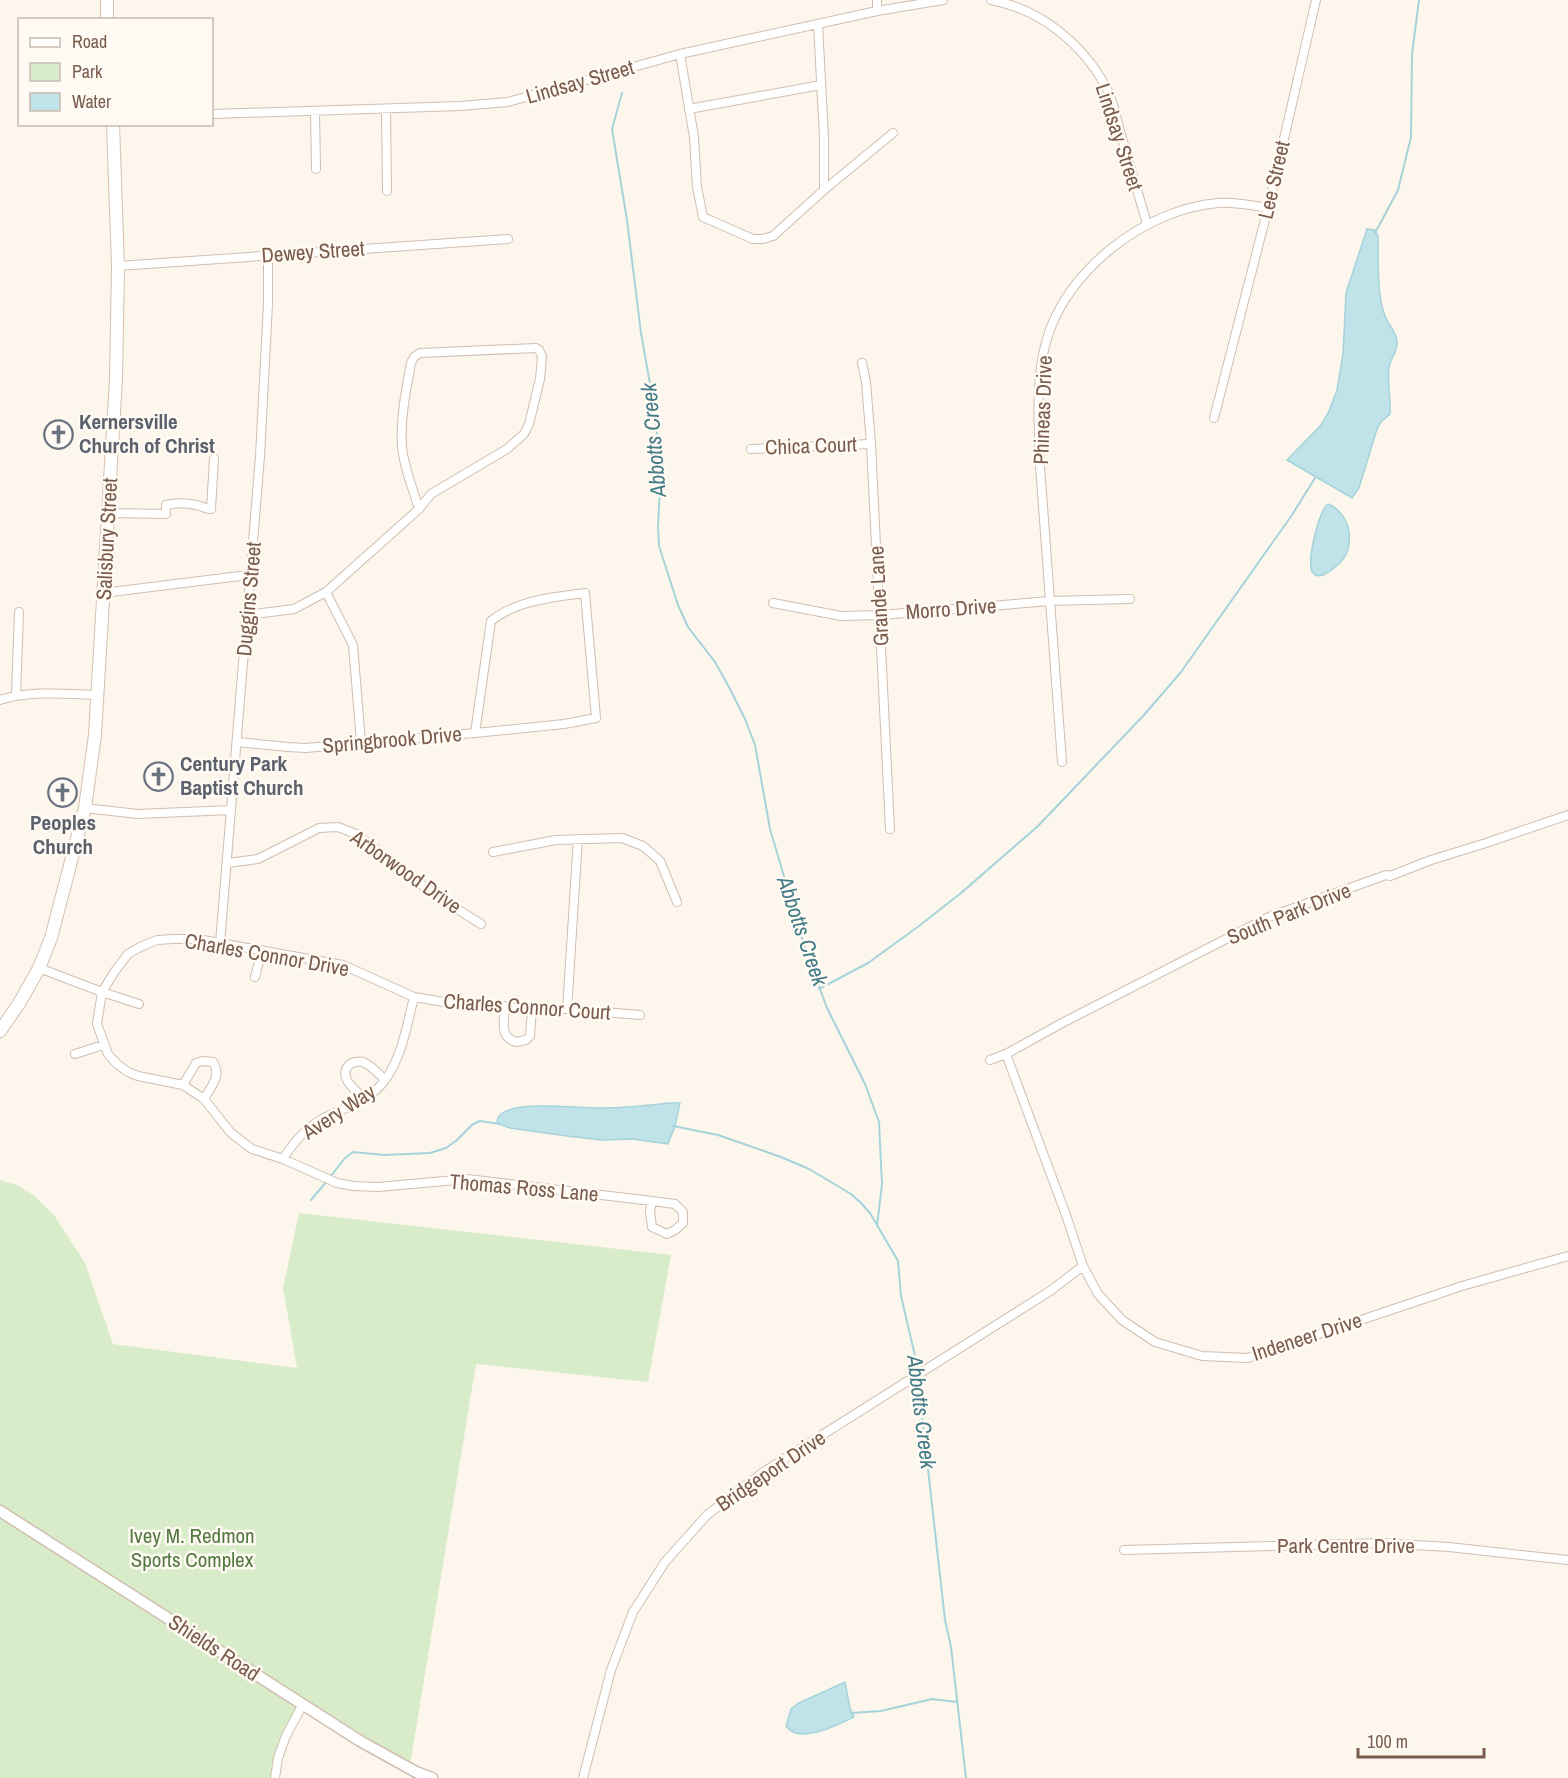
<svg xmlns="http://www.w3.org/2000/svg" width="1568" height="1778" font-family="'Archivo Narrow',sans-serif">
	<rect width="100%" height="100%" fill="#fdf6ec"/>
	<path fill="#d8ecc9" d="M0,1180L17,1185L32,1194L54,1215L85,1263L113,1344L297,1368L283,1288L299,1213L671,1255L648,1382L476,1364L411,1759L407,1767L303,1704L286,1736L275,1778H0Z"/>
	<path fill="#bfe3e8" stroke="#a5d3da" stroke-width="1.5" d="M1367,229L1375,230L1378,236C1379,262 1376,292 1385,316C1388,324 1396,332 1397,341C1398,353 1391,356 1389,367C1387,381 1391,399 1390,414L1381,422L1377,429L1359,488L1352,498L1287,460L1321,425L1329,411L1337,390L1343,354L1346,293Z
		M1328,504C1339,508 1348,521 1349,532C1350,540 1349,548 1346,555C1342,562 1321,583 1313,573C1306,564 1318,511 1328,504Z
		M669,1103H680L675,1126L668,1144L632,1139L602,1140L567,1136L510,1128L499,1124L497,1121C501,1097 579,1109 598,1108C622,1108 646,1106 669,1103Z
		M845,1682L850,1708L854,1717C838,1725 799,1745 786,1726L791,1709L799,1703Z"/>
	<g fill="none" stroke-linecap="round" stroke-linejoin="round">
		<path stroke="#a5d3da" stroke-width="2" d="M622,93L612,129L627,220L641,333L653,401L661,466L658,527L659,546L678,605L688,627L715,662L730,689L745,719L755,745L770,829L806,951L827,1008L865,1084L879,1122L882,1184L877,1226
			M1375,233L1398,190L1411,137L1412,54L1419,0
			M819,989L868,963L919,926L961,893L1038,826L1144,715L1181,672L1292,515L1315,478
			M673,1126L718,1135L781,1157L809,1169L851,1194L861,1203L870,1213L898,1261L901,1296L916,1360V1372
			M330,1177L345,1158L353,1152L384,1155L430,1153L446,1148L457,1140L473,1124L480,1121L500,1124
			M311,1200L327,1181
			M916,1378L917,1393L922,1416L945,1620L951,1647L966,1778
			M851,1713L881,1711L932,1699L957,1702"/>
		<defs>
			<path id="minor" d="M991,0C1040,9 1082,43 1106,87C1113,99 1116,117 1120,131C1129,162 1138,193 1147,224
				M877,11V0
				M818,24L824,138V190
				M680,54L694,137L697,187L703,217L753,239H763L773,236L824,190L893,133
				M386,109L387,191
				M689,109L821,85
				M315,111L316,169
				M212,114L460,106L508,102L680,54L877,11L943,0
				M118,266L508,239
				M536,348L539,350L542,356L540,379L529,424L524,434L507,449L431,494L419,509C413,489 404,468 402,447C400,419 406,390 411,363L414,357L420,353Z
				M862,363L866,382L871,444L890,829
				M1214,418L1268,208L1316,0
				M751,449L871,444
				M108,513L166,514V505C175,503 187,503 196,505C202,506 205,509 211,509L214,459
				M326,592L353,645L361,742
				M103,593L240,576
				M585,593L596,718L564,724L475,733L491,621C517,600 554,597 585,593Z
				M773,603L841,616L881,615L1050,601L1130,599
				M247,615L294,609L326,592L419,509
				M16,695L19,612
				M0,700C32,690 65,694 98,695
				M237,742L288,747L306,748L475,733
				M1062,762L1040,466C1039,425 1035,381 1046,342C1065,271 1145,209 1218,203C1234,202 1251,205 1268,208
				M85,808L138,814L231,810
				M493,852L556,840L622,838L643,846L660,861L677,902
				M228,863L258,859L319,828L338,827L356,834L438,897L481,924
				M220,943L260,456L268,304V256
				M39,968L102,992L139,1004
				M255,977L262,950
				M505,1006C504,1020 499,1037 516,1042L526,1040L530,1036L532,1009
				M567,1009L578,839
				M640,1015L567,1009H532L450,1003L414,997L343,965L220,943L197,939H173L157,940L140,947L128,954L115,971L102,992L97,1024L108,1054L117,1064L128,1072L138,1076L183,1085L204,1099L231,1133L252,1149L283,1159L337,1183L354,1186L378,1187L467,1179L652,1201L675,1204L683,1212V1223L675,1230L667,1234L652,1227L650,1212L652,1201
				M75,1054L103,1045
				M1006,1054L1066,1215L1083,1266L1098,1294L1122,1320L1155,1342L1202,1356L1248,1358L1462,1286L1568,1256
				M990,1060L1006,1054L1064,1022L1269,917L1386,875L1390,876L1431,860L1486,843L1568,815
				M183,1085L196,1063L203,1061L213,1062C222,1075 211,1087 204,1099
				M365,1099C357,1091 337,1078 349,1065C352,1062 359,1061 363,1062C371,1065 379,1074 385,1080
				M283,1159C293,1143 306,1128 322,1119C345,1107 369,1102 385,1080C402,1057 407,1025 414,997
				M1124,1550L1380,1543L1449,1547L1568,1560
				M275,1778L278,1758L286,1736L303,1704
				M583,1778L611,1670L633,1612L665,1562L707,1515L762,1473L1050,1291L1083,1266"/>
			<path id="tertiary" d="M0,1511L360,1741L416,1772L432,1778"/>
			<path id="secondary" d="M107,0V20
				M0,1031L20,1002L39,968L51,938L85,808L95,735L116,379L118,266L113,124"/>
		</defs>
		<use href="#minor" stroke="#d1beb0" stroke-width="10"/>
		<use href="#tertiary" stroke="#d1beb0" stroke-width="13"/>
		<use href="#secondary" stroke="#d6c0b0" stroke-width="14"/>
		<use href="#minor" stroke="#fff" stroke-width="8"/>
		<use href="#tertiary" stroke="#fff" stroke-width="10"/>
		<use href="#secondary" stroke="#fff" stroke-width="12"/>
	</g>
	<defs>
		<symbol id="church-ring" viewBox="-11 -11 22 22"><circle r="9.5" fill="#fffaf3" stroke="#6b7280" stroke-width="1.5"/><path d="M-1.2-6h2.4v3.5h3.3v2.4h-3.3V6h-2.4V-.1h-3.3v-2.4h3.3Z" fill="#6b7280"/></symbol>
	</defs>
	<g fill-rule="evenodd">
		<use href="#church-ring" x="42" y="418" width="33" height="33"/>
		<use href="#church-ring" x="142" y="760" width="33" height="33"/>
		<use href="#church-ring" x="46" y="776" width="33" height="33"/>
	</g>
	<g text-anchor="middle" stroke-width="5" stroke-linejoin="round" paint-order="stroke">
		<g font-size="21" fill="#7a5c4d" stroke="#fffaf3">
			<text transform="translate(580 82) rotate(-16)" y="7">Lindsay Street</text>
			<text transform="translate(1119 137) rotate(72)" y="7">Lindsay Street</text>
			<text transform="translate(1274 180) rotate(-77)" y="7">Lee Street</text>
			<text transform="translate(313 252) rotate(-4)" y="7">Dewey Street</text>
			<text transform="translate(1043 410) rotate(-88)" y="7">Phineas Drive</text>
			<text transform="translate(811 446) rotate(-2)" y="7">Chica Court</text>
			<text transform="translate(107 539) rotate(-87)" y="7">Salisbury Street</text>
			<text transform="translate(879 596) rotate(-93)" y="7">Grande Lane</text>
			<text transform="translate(249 599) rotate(-85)" y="7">Duggins Street</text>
			<text transform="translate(951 609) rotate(-4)" y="7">Morro Drive</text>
			<text transform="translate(392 740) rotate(-5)" y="7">Springbrook Drive</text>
			<text transform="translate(406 872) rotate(35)" y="7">Arborwood Drive</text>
			<text transform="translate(1289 914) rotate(-22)" y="7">South Park Drive</text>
			<text transform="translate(267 955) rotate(10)" y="7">Charles Connor Drive</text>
			<text transform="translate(527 1007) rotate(4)" y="7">Charles Connor Court</text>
			<text transform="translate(339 1112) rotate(-33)" y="7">Avery Way</text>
			<text transform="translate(524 1188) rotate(5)" y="7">Thomas Ross Lane</text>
			<text transform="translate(1307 1337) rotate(-18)" y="7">Indeneer Drive</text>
			<text transform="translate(771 1471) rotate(-34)" y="7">Bridgeport Drive</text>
			<text x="1346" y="1553">Park Centre Drive</text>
			<text transform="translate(214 1648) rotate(33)" y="7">Shields Road</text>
		</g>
		<g font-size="21" font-weight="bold" fill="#5b616d" stroke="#fffaf3" text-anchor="start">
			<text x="79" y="429">Kernersville<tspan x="79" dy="24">Church of Christ</tspan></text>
			<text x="180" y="771">Century Park<tspan x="180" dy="24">Baptist Church</tspan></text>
			<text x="63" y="830" text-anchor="middle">Peoples<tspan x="63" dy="24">Church</tspan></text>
		</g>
		<g font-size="21" fill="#537a41" stroke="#fffaf3">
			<text x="192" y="1543">Ivey M. Redmon<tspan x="192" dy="24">Sports Complex</tspan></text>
		</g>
		<g font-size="22" font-style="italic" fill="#437c86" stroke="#fffaf3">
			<text transform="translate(653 440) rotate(-95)" y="8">Abbotts Creek</text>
			<text transform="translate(803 931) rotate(71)" y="8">Abbotts Creek</text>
			<text transform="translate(922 1412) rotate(83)" y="8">Abbotts Creek</text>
		</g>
	</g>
	<rect x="18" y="18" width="195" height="108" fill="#fffaf3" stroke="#cabbb1" stroke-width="1.5"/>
	<rect x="30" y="38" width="30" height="9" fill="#ffffff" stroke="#cabbb1" stroke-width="1.5"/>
	<text x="72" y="48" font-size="18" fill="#7a5c4d">Road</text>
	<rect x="30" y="63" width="30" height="18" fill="#d8ecc9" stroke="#cabbb1" stroke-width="1.5"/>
	<text x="72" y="78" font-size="18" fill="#7a5c4d">Park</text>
	<rect x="30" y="93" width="30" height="18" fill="#bfe3e8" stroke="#cabbb1" stroke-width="1.5"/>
	<text x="72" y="108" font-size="18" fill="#7a5c4d">Water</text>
	<path d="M1358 1748v9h126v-9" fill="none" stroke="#7a5c4d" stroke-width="3"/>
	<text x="1367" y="1748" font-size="18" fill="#7a5c4d" stroke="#fffaf3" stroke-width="4.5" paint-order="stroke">100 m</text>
</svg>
